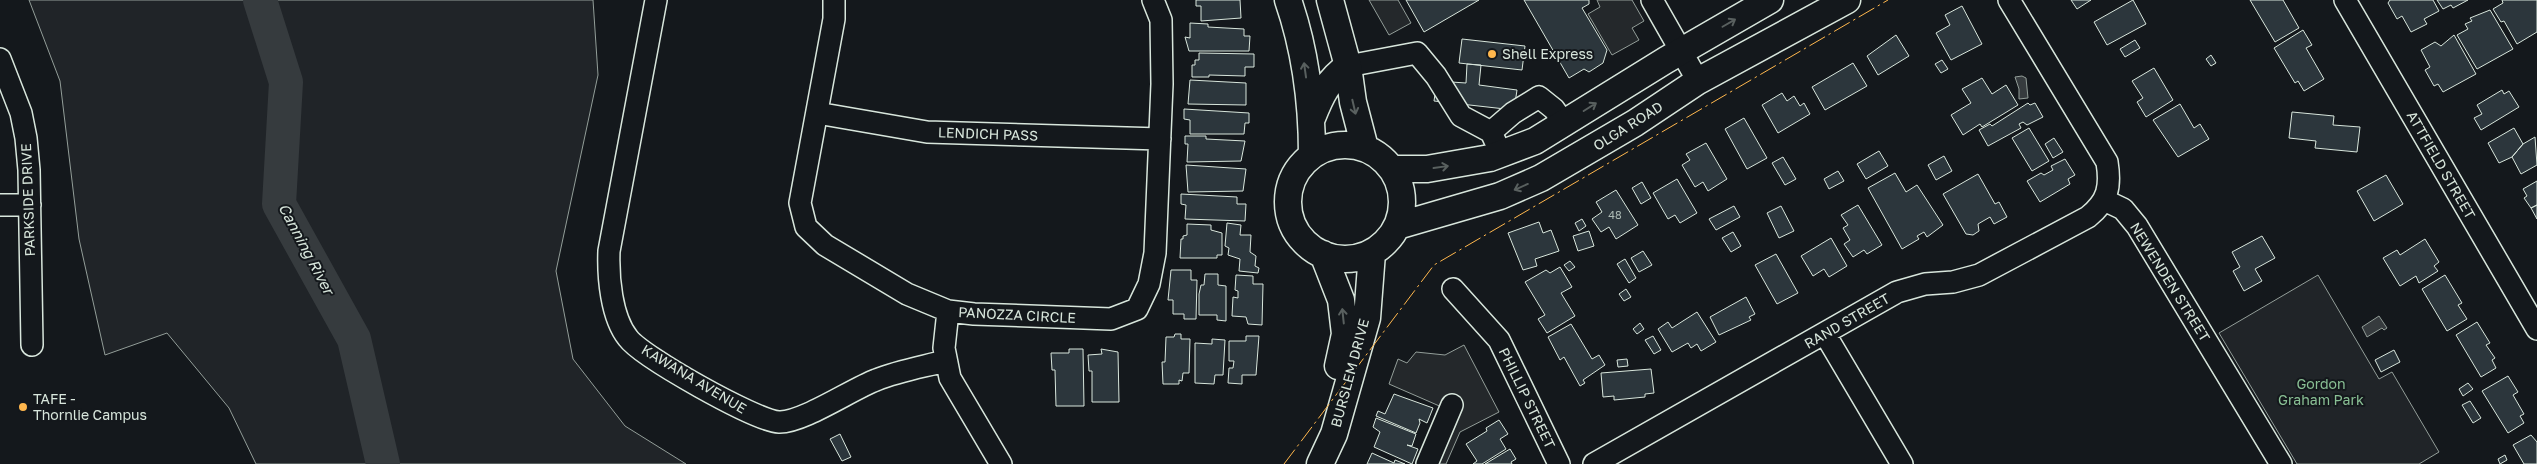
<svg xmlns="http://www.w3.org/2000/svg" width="2537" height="464" font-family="'Golos Text',sans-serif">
	<rect width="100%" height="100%" fill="#14181c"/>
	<path fill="#202428" stroke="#939e99" d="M29,0H593L598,75L556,271L573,359L625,426L686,464H256L229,408L167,333L105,355L79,239L60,81Z
		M2318,275L2379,379L2392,372L2439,452L2419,464H2297L2219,333Z"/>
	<path fill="#24282b" stroke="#939e99" d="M1369,0H1398L1411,23L1389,35Z
		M1597,0H1632L1644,21L1632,28L1639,40L1612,55L1588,14L1600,7Z
		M1464,345L1499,412L1460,432L1446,464H1432L1444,408L1389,384L1398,359L1407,363L1416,352L1445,355Z"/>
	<path fill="#363b3e" stroke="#939e99" d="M2022,76L2026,78L2028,98L2019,99V89L2015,77Z
		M2379,316L2387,328L2384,330L2382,328L2367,337L2362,327Z"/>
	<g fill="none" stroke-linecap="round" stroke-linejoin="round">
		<path stroke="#363b3e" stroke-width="34" d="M260,0L286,82L279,204L354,339L383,464"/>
	</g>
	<path fill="#2c363c" stroke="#d8e6dc" d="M1196,0H1240L1241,18L1201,21V6H1196Z
		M1406,0H1479L1424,32Z
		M1524,0H1589V4L1582,8L1607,50L1603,63L1589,72L1584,69L1569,78Z
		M2071,0H2091L2077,9Z
		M2133,0L2146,24L2107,45L2094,22Z
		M2250,0H2283L2299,28L2275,42Z
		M2390,0H2433L2439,11L2424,19L2427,24L2411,32L2402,16L2397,19L2388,3Z
		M2437,0H2468L2453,8L2451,5L2443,9Z
		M2502,0H2537V32L2517,44L2504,21L2501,22L2493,9L2503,3Z
		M1962,6L1982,44L1951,60L1936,33L1950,25L1945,15Z
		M2490,10L2513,49L2477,69L2457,35L2468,29L2465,24L2472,21L2470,18Z
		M1190,23L1208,24V27L1244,29V36H1250L1249,51H1189L1185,37L1190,38Z
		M2303,30L2312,45L2306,48L2324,79L2304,91L2298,81L2295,83L2274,48Z
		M1896,35L1909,56L1878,75L1867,56Z
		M2454,35L2476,74L2443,92L2438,84L2434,86L2425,70L2430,67L2421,50L2435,42L2441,46Z
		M1462,39L1525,46L1522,70L1459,63Z
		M2135,40L2140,48L2125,57L2120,49Z
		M1199,53L1254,54V67H1245V76L1209,75V77H1192V65H1195V60H1199Z
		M2211,55L2216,63L2211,66L2206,59Z
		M1942,60L1948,69L1941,73L1935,64Z
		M1853,63L1867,86L1825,110L1812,87Z
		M1467,64L1481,65L1479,85L1517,90L1514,110L1434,101L1437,81L1466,83Z
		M2154,68L2173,100L2146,117L2137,102L2143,98L2132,81Z
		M1982,78L1992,94L2006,85L2018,105L1982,127L1980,124L1963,135L1951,115L1971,103L1962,89Z
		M1190,80L1246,83V105L1188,104Z
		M2502,90L2504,94L2509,91L2519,107L2481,130L2474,118L2482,114L2477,105Z
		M1782,93L1787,101L1794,96L1800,106L1804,103L1810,114L1778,133L1762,105Z
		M2028,103L2030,105L2035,103L2043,117L2027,125L2023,122L2019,124L2021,128L1988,146L1979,130L1990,124L1992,126Z
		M2180,104L2194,128L2200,124L2209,139L2178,157L2153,120Z
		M1184,109L1249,113V123H1245L1244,134H1190V120L1184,119Z
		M2292,112L2334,116L2333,125L2360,127L2357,152L2315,148L2316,141L2289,138Z
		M1744,118L1767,158L1747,169L1725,129Z
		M2029,128L2049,161L2032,171L2012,138Z
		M2514,128L2523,144L2512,157L2499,163L2488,143Z
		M1185,136H1206V139L1245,141L1241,161L1187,162L1188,144H1185Z
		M2535,137L2537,165L2521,174L2512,157L2523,144Z
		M2054,138L2063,152L2053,158L2045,144Z
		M1706,143L1727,179L1708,191L1703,182L1695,187L1682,165L1690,160L1686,154Z
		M1879,151L1888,166L1866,179L1857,164Z
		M1944,156L1952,171L1936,180L1928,165Z
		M1783,157L1796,179L1785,185L1772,163Z
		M2065,159L2075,175L2068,179L2070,184L2040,202L2027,181L2041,173L2044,175L2053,170L2051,166Z
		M1186,165L1246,169L1243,191L1188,192Z
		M1838,171L1844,181L1829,189L1824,179Z
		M1895,173L1906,192L1917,185L1943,225L1927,237L1924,232L1917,236L1919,239L1902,249L1868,188Z
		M1978,174L1995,204L1999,202L2007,217L1994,224L1990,217L1978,224L1979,231L1973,235L1966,234L1943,194Z
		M2386,175L2403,204L2374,221L2357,191Z
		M1677,179L1697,213L1680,223L1675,215L1668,219L1653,193Z
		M2537,181V205L2531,208L2524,198L2527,196L2523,189Z
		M1642,182L1651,198L1641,204L1632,188Z
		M1616,190L1638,225L1616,239L1609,227L1601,232L1592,219L1602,212L1596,202Z
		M1181,194L1237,197V204H1246L1245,221L1185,219L1186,205L1181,204Z
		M1858,205L1882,245L1867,254L1864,250L1853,257L1844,244L1850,240L1843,228L1848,225L1841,215Z
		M2537,205V219L2531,208Z
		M1734,206L1740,217L1716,230L1709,219Z
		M1781,206L1794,231L1779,238L1767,213Z
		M1582,219L1586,226L1579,231L1575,223Z
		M1539,222L1543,233L1551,230L1559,251L1535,259L1537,266L1523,270L1508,233Z
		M1227,223L1241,225L1240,235H1251L1250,252L1256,256L1255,266L1259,268L1258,273L1239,271L1240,259L1228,255L1229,248L1225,246Z
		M1187,224L1211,225V230L1222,233V255H1217V258H1180L1181,239H1183V236L1187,235Z
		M1589,231L1594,246L1578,251L1573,236Z
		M1733,232L1741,246L1731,252L1722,238Z
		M2262,236L2275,258L2255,269L2262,281L2244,291L2233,271L2240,267L2232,252Z
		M1831,238L1847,266L1829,277L1824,269L1813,276L1801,256Z
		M2425,239L2439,262L2434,266L2438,271L2419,283L2416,276L2400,286L2383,258L2397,250L2400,255Z
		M1643,251L1652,265L1639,272L1631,258Z
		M1776,254L1798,293L1777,304L1755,265Z
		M1625,259L1636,278L1629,283L1617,264Z
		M1570,261L1575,267L1569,271L1564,265Z
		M1560,267L1572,287L1561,293L1575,316L1547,333L1538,319L1545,315L1525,282L1546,270L1550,273Z
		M1171,270H1191V280H1197L1196,319H1184V314H1173V300H1168Z
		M1205,274H1218V285L1226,286V321L1217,320V315H1199V294L1201,285H1204Z
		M1236,275L1253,276V284H1263L1262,325L1248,324L1246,317L1232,316L1233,297L1238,298V291L1235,290Z
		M2445,275L2462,303L2458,305L2467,319L2447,331L2422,289Z
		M1626,289L1631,297L1624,301L1619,294Z
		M1746,297L1755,314L1749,317L1751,320L1719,335L1710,317Z
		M1697,312L1716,342L1701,351L1697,344L1691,348L1688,343L1672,352L1658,329L1668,322L1672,328Z
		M2477,322L2490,343L2486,345L2495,358L2492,360L2496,368L2481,377L2456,335Z
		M1640,323L1644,329L1637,334L1633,329Z
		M1571,324L1592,359L1599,355L1605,365L1583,380L1585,383L1580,386L1564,357L1560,360L1548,337Z
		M1175,334H1181V339H1190L1189,373H1183L1182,381L1179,380V384H1163L1162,362H1165L1166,337H1174Z
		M1246,336H1259L1256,375H1242V384L1228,383L1229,368H1233L1234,361H1229V341H1246Z
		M1653,336L1661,350L1654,354L1645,340Z
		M1212,339L1225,340L1223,375H1215L1214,384L1195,383V343L1212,344Z
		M1069,349H1083L1084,406H1056L1055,370H1052L1051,353H1069Z
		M1101,349L1118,352L1119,402H1092V371H1089L1088,355L1102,354Z
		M2394,350L2400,362L2381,372L2375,360Z
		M1627,359L1628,366L1618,367L1617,360Z
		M1651,369L1654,393L1645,394V397L1614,400V396L1603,397L1601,373Z
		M2508,376L2518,392L2513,395L2524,414L2520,416L2524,423L2508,433L2482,391Z
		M2468,383L2473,389L2463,396L2459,389Z
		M1394,394L1433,408L1427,423L1419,419L1420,423L1416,433L1376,416L1378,411L1385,414Z
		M2470,401L2481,418L2473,423L2462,405Z
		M1376,418L1416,434L1412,446L1407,445L1418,449L1412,464L1374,447L1380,432L1373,427Z
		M1499,420L1508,434L1500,439L1506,449L1482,464H1473L1477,461L1466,444L1487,431L1486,428Z
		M840,434L851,457L842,461L830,439Z
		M2531,435L2537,442V464H2524L2513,445Z
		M1510,449L1516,459L1511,462L1512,464H1485Z
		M1372,453L1394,463L1395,460L1405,464H1367Z
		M2505,455L2507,460L2500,464L2498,459Z"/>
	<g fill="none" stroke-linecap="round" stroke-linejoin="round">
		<defs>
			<path id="minor" d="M656,0L609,251C608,276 611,317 628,338C642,357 756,421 779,422C802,423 852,389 876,380C898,371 922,367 945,361
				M834,0V19L800,203L806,227L825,245L907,294L948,311L974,314L1111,319L1137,309L1149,284L1155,253L1162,84L1161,20L1153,0
				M1652,0L1698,81
				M2345,0L2537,329
				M0,59L21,113L26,138L29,170L32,345
				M1348,66L1417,53L1436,76L1461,116L1491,132L1501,154
				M817,113L927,132L1160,139
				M1491,132L1513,113L1539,97L1554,109L1564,123
				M2104,200L2123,209L2137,226L2281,464
				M0,205H30
				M1453,289L1499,340L1559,464
				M948,311L944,348L950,378L1001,464
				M1825,334L1902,464
				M1427,464L1452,405
				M1594,464L1897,292L1925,284L1953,282L1979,275L2088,217C2108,201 2111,187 2107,162L2009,0"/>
			<path id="major" d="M1288,0C1305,49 1312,102 1312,155
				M1330,0L1348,66L1353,102L1365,148
				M1312,118C1321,95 1328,80 1348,66
				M1288 202a57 57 0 1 1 114 0a57 57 0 1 1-114 0Z
				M1393,169H1427L1490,158L1535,141L1666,60L1770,0
				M1397,226L1500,196L1541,178L1635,123L1698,81L1847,0
				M1323,254L1341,300L1345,334L1338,366
				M1320,464L1334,434L1367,318L1372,253"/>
		</defs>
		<use href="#minor" stroke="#d8e6dc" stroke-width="24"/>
		<use href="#major" stroke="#d8e6dc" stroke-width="29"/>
		<use href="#minor" stroke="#14181c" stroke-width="21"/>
		<use href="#major" stroke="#14181c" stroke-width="26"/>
		<path stroke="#ffb74d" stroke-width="1" stroke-dasharray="18 4 2.5 4" stroke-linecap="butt" d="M1284,464L1434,265L1888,0"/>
	</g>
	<defs><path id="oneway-shaft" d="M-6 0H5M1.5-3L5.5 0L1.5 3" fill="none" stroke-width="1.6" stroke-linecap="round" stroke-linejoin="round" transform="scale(1.25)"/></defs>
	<g stroke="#59605f">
		<use href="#oneway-shaft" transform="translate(1729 23) rotate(-30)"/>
		<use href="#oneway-shaft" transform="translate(1305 70) rotate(-98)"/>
		<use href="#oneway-shaft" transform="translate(1354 107) rotate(77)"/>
		<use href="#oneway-shaft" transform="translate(1590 107) rotate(-32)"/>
		<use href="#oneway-shaft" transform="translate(1441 167) rotate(-8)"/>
		<use href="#oneway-shaft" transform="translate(1521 187) rotate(156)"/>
		<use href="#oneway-shaft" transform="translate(1343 316) rotate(-96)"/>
	</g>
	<g fill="#ffb74d" stroke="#14181c" stroke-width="2">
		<circle cx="1492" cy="54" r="5"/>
		<circle cx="23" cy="407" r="5"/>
	</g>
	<g text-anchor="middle" stroke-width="4" stroke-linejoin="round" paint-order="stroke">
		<g font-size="11" fill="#adbab4">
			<text x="1615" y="219">48</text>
		</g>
		<g font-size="14" fill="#d8e6dc" stroke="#14181c" text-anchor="start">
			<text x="1502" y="59">Shell Express</text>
			<text x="33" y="404">TAFE -<tspan x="33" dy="16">Thornlie Campus</tspan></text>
		</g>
		<g font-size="14" fill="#d8e6dc" stroke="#14181c">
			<text transform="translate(1628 126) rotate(-32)" y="5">OLGA ROAD</text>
			<text transform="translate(988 134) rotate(2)" y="5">LENDICH PASS</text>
			<text transform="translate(2441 165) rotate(60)" y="5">ATTFIELD STREET</text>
			<text transform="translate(28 200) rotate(-92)" y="5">PARKSIDE DRIVE</text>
			<text transform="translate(2170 282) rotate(58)" y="5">NEWENDEN STREET</text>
			<text transform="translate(1017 315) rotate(3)" y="5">PANOZZA CIRCLE</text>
			<text transform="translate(1847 321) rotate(-30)" y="5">RAND STREET</text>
			<text transform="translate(1350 373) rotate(-75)" y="5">BURSLEM DRIVE</text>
			<text transform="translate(694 379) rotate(31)" y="5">KAWANA AVENUE</text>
			<text transform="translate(1527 398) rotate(64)" y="5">PHILLIP STREET</text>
		</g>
		<g font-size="14" fill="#8ac095" stroke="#14181c">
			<text x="2321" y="389">Gordon<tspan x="2321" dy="16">Graham Park</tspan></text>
		</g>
		<g font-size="15" font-style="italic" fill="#d8e6dc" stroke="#14181c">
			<text transform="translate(306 249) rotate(62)" y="5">Canning River</text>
		</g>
	</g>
</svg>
